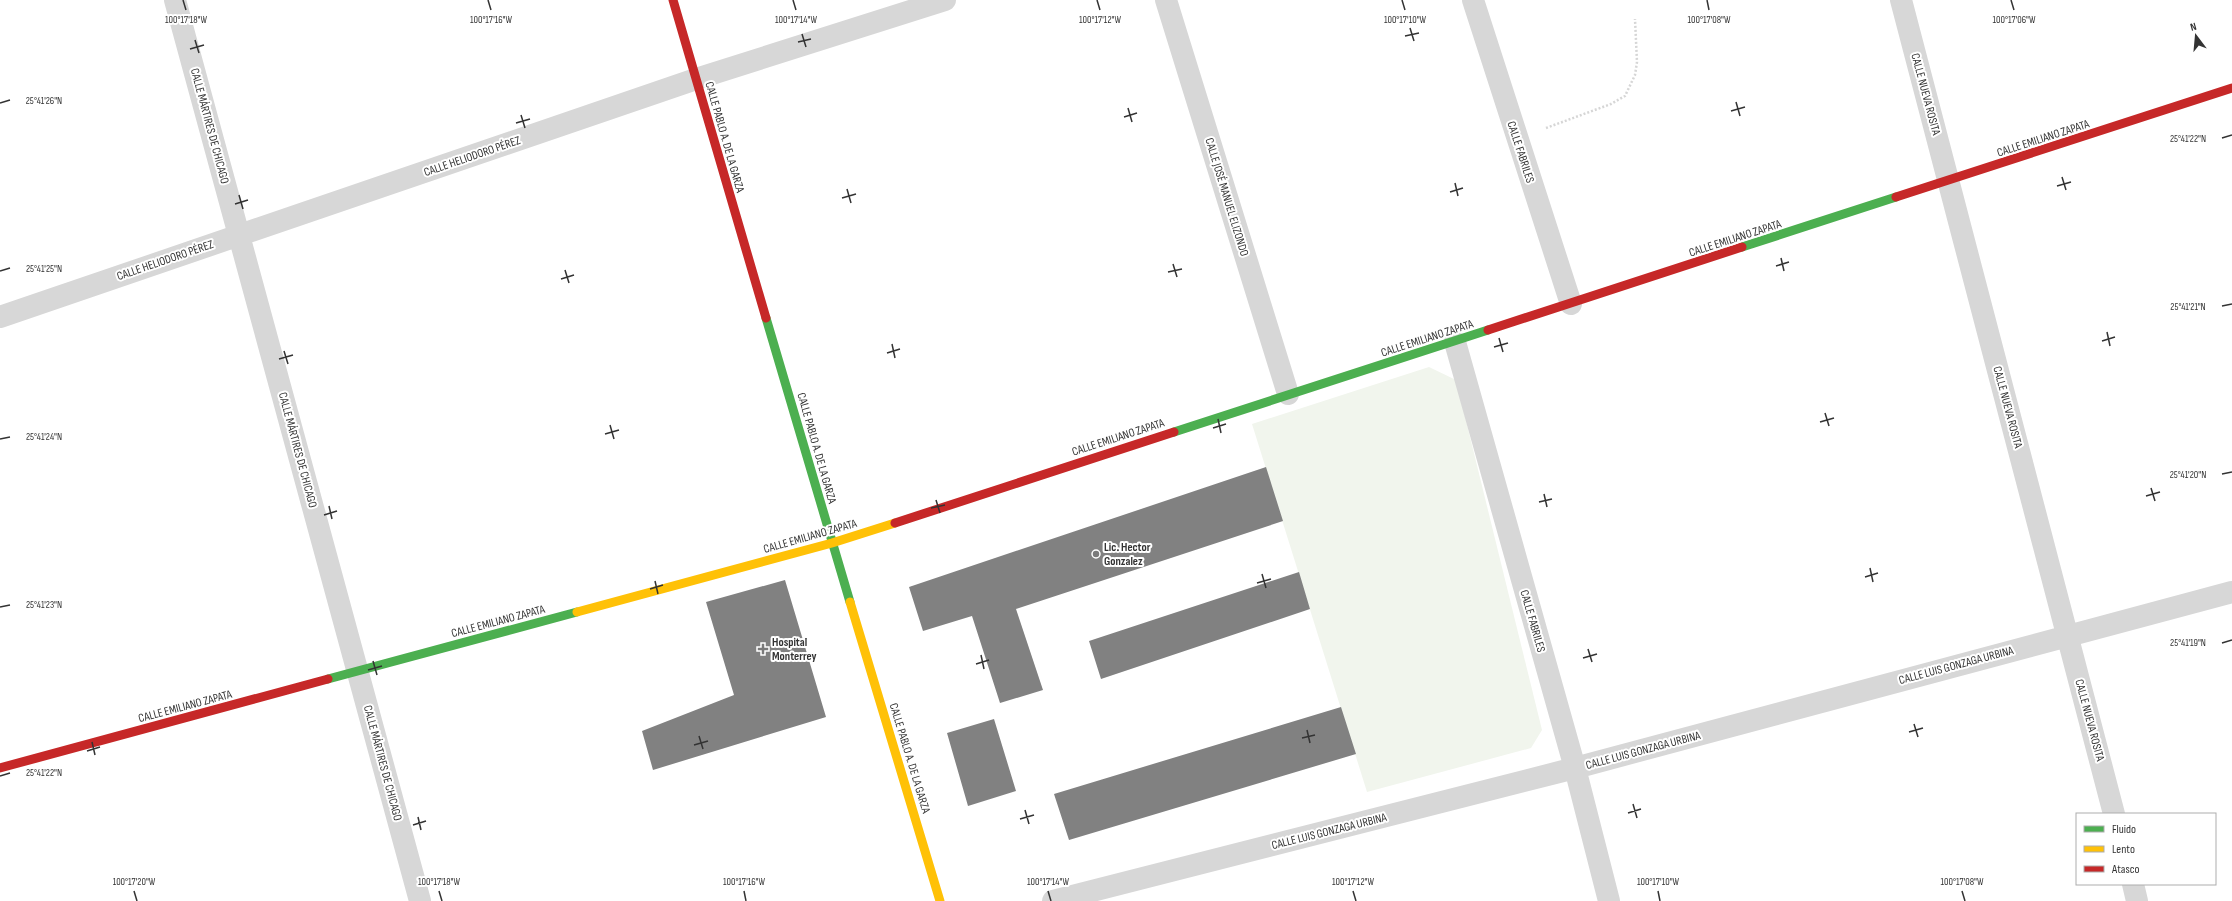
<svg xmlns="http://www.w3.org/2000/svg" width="2232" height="901" font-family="'Sofia Sans Condensed',sans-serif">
	<rect width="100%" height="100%" fill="#fff"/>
	<path fill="#f1f5ed" d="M1429,367L1456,380L1542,730L1531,748L1367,792L1252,424Z"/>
	<path fill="#818181" d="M1266,467L1283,521L1016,609L1043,690L1000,703L972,616L923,631L909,587Z
		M1299,572L1310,609L1101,679L1089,641Z
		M785,580L826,717L653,770L642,731L734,695L706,602Z
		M1341,707L1356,754L1069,840L1054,794Z
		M994,719L1016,791L968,806L947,733Z"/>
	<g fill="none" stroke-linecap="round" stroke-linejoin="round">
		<path stroke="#d6d6d6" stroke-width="2.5" stroke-dasharray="2 2" stroke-linecap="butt" d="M1546,128L1611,104L1625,96L1635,75L1637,62L1635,19"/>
		<path stroke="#d7d7d7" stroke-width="22" d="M175,0L420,901
			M1166,0L1288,394
			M1473,0L1571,304
			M1901,0L2114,814
			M0,317L696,79L945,0
			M1455,342L1575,768L1609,901
			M2133,884L2137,901
			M1053,901L1575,768L2232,592"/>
		<path stroke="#4caf50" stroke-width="9" d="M1742,247L1896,197
			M766,318L850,602
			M1174,432L1488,330
			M328,679L577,612"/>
		<path stroke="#ffc107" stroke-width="9" d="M850,602L940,901
			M577,612L832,543L895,523"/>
		<path stroke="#c62828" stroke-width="9" d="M673,0L766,318
			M1896,197L2232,88
			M1488,330L1742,247
			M895,523L1174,432
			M0,768L328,679"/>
	</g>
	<path fill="none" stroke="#333" stroke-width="1.5" d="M183,0L186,10M488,0L491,10M793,0L796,10M1097,0L1100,10M1402,0L1405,10M1707,0L1709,10M2011,0L2014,10M1410,28L1414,41M802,34L806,47M1405,36L1419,33M195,40L199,53M798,42L811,39M190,49L204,45M1736,102L1740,116M0,103L10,100M1128,108L1132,122M1731,111L1745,107M521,115L525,128M1124,117L1137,113M516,123L530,119M2222,138L2232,135M2062,177L2066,190M1455,183L1458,196M2057,186L2071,182M847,189L851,203M1450,192L1463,188M239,195L243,209M842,198L856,194M235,204L248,200M1781,258L1784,271M1173,264L1177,277M1776,266L1789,262M565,270L569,283M0,271L10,268M1168,272L1182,269M561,279L574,275M2222,306L2232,304M2107,332L2110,346M1499,338L1503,352M2102,341L2115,337M892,344L895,358M1494,347L1508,343M284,351L288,364M887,353L900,349M279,359L293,355M1825,413L1829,426M1218,419L1221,433M1820,422L1834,418M610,425L614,439M1213,428L1226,424M605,434L619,430M0,439L10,437M2222,474L2232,472M2151,488L2155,501M1544,494L1547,507M2146,496L2160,492M936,500L940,513M1539,502L1552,499M329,506L332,519M931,508L945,505M324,515L337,511M1870,568L1873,582M1262,574L1266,588M1865,577L1878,573M655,581L658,594M1257,583L1271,579M650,589L663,585M0,607L10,605M2222,643L2232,640M1588,649L1592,662M981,655L984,669M1583,658L1597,654M373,661L377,675M976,664L989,660M368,670L382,666M1914,724L1918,737M1307,730L1310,743M1909,732L1923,728M699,736L703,749M1302,738L1315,735M92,742L95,755M694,745L708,741M87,751L100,747M0,776L10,773M1633,804L1637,818M1025,810L1029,824M1628,813L1641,809M418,817L421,830M1020,819L1034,815M413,825L426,821M134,891L137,901M439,891L442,901M744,891L746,901M1048,891L1051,901M1353,891L1356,901M1658,891L1660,901M1962,891L1965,901"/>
	<g fill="#7a7a7a" stroke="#fff" stroke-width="1.5">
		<circle cx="1096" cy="554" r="4"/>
		<path d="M761 643h4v4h4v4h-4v4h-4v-4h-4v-4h4z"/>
	</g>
	<g text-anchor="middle" stroke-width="4" stroke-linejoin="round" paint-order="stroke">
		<g font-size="12" fill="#333" stroke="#fff">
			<text transform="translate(1926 94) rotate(75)" y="4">CALLE NUEVA ROSITA</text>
			<text transform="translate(210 126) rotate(75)" y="4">CALLE MÁRTIRES DE CHICAGO</text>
			<text transform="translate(725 137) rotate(74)" y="4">CALLE PABLO A. DE LA GARZA</text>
			<text transform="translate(2043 138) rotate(-18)" y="4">CALLE EMILIANO ZAPATA</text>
			<text transform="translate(1521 152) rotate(72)" y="4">CALLE FABRILES</text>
			<text transform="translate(472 156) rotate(-19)" y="4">CALLE HELIODORO PÉREZ</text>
			<text transform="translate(1227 197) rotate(73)" y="4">CALLE JOSÉ MANUEL ELIZONDO</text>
			<text transform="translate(1735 238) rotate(-18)" y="4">CALLE EMILIANO ZAPATA</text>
			<text transform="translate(165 260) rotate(-19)" y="4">CALLE HELIODORO PÉREZ</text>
			<text transform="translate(1427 338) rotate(-18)" y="4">CALLE EMILIANO ZAPATA</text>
			<text transform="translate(2008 407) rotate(75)" y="4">CALLE NUEVA ROSITA</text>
			<text transform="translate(1118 437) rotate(-18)" y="4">CALLE EMILIANO ZAPATA</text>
			<text transform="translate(817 448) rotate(74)" y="4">CALLE PABLO A. DE LA GARZA</text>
			<text transform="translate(298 450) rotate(75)" y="4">CALLE MÁRTIRES DE CHICAGO</text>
			<text transform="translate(810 536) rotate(-16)" y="4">CALLE EMILIANO ZAPATA</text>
			<text transform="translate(498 621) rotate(-15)" y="4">CALLE EMILIANO ZAPATA</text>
			<text transform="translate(1533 621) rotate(74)" y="4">CALLE FABRILES</text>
			<text transform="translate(1956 665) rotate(-15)" y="4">CALLE LUIS GONZAGA URBINA</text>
			<text transform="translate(185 706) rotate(-15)" y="4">CALLE EMILIANO ZAPATA</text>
			<text transform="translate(2090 720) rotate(75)" y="4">CALLE NUEVA ROSITA</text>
			<text transform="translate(1643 750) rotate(-15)" y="4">CALLE LUIS GONZAGA URBINA</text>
			<text transform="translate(910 758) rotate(73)" y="4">CALLE PABLO A. DE LA GARZA</text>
			<text transform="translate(383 763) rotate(75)" y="4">CALLE MÁRTIRES DE CHICAGO</text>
			<text transform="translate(1329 831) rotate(-14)" y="4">CALLE LUIS GONZAGA URBINA</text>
		</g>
		<g font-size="12" font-weight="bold" fill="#333" stroke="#fff" text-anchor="start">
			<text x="1104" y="551">Lic. Hector<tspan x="1104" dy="14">Gonzalez</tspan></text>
			<text x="772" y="646">Hospital<tspan x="772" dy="14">Monterrey</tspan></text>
		</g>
	</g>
	<g font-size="10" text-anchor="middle" fill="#333" stroke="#fff" stroke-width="4" stroke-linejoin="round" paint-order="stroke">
		<text x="186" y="23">100°17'18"W</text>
		<text x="491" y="23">100°17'16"W</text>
		<text x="796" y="23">100°17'14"W</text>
		<text x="1100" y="23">100°17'12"W</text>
		<text x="1405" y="23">100°17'10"W</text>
		<text x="1709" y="23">100°17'08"W</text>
		<text x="2014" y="23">100°17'06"W</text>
		<text x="44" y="104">25°41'26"N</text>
		<text x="2188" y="142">25°41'22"N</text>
		<text x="44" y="272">25°41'25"N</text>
		<text x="2188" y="310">25°41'21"N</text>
		<text x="44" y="440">25°41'24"N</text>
		<text x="2188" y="478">25°41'20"N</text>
		<text x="44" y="608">25°41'23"N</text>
		<text x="2188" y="646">25°41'19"N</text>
		<text x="44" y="776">25°41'22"N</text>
		<text x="134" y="885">100°17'20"W</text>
		<text x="439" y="885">100°17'18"W</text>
		<text x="744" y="885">100°17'16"W</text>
		<text x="1048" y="885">100°17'14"W</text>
		<text x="1353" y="885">100°17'12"W</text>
		<text x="1658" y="885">100°17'10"W</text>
		<text x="1962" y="885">100°17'08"W</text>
	</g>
	<rect x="2076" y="813" width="140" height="72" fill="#ffffff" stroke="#adadad"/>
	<rect x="2084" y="826" width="20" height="6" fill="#4caf50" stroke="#adadad"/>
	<text x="2112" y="833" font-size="12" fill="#333333">Fluido</text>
	<rect x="2084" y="846" width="20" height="6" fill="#ffc107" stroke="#adadad"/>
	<text x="2112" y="853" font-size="12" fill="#333333">Lento</text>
	<rect x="2084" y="866" width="20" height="6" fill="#c62828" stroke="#adadad"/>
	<text x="2112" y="873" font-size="12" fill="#333333">Atasco</text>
	<g transform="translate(2196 36) rotate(344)" stroke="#ffffff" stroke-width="3" paint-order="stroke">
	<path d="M0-3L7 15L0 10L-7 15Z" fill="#333333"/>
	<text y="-6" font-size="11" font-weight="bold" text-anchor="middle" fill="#333333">N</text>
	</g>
</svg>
